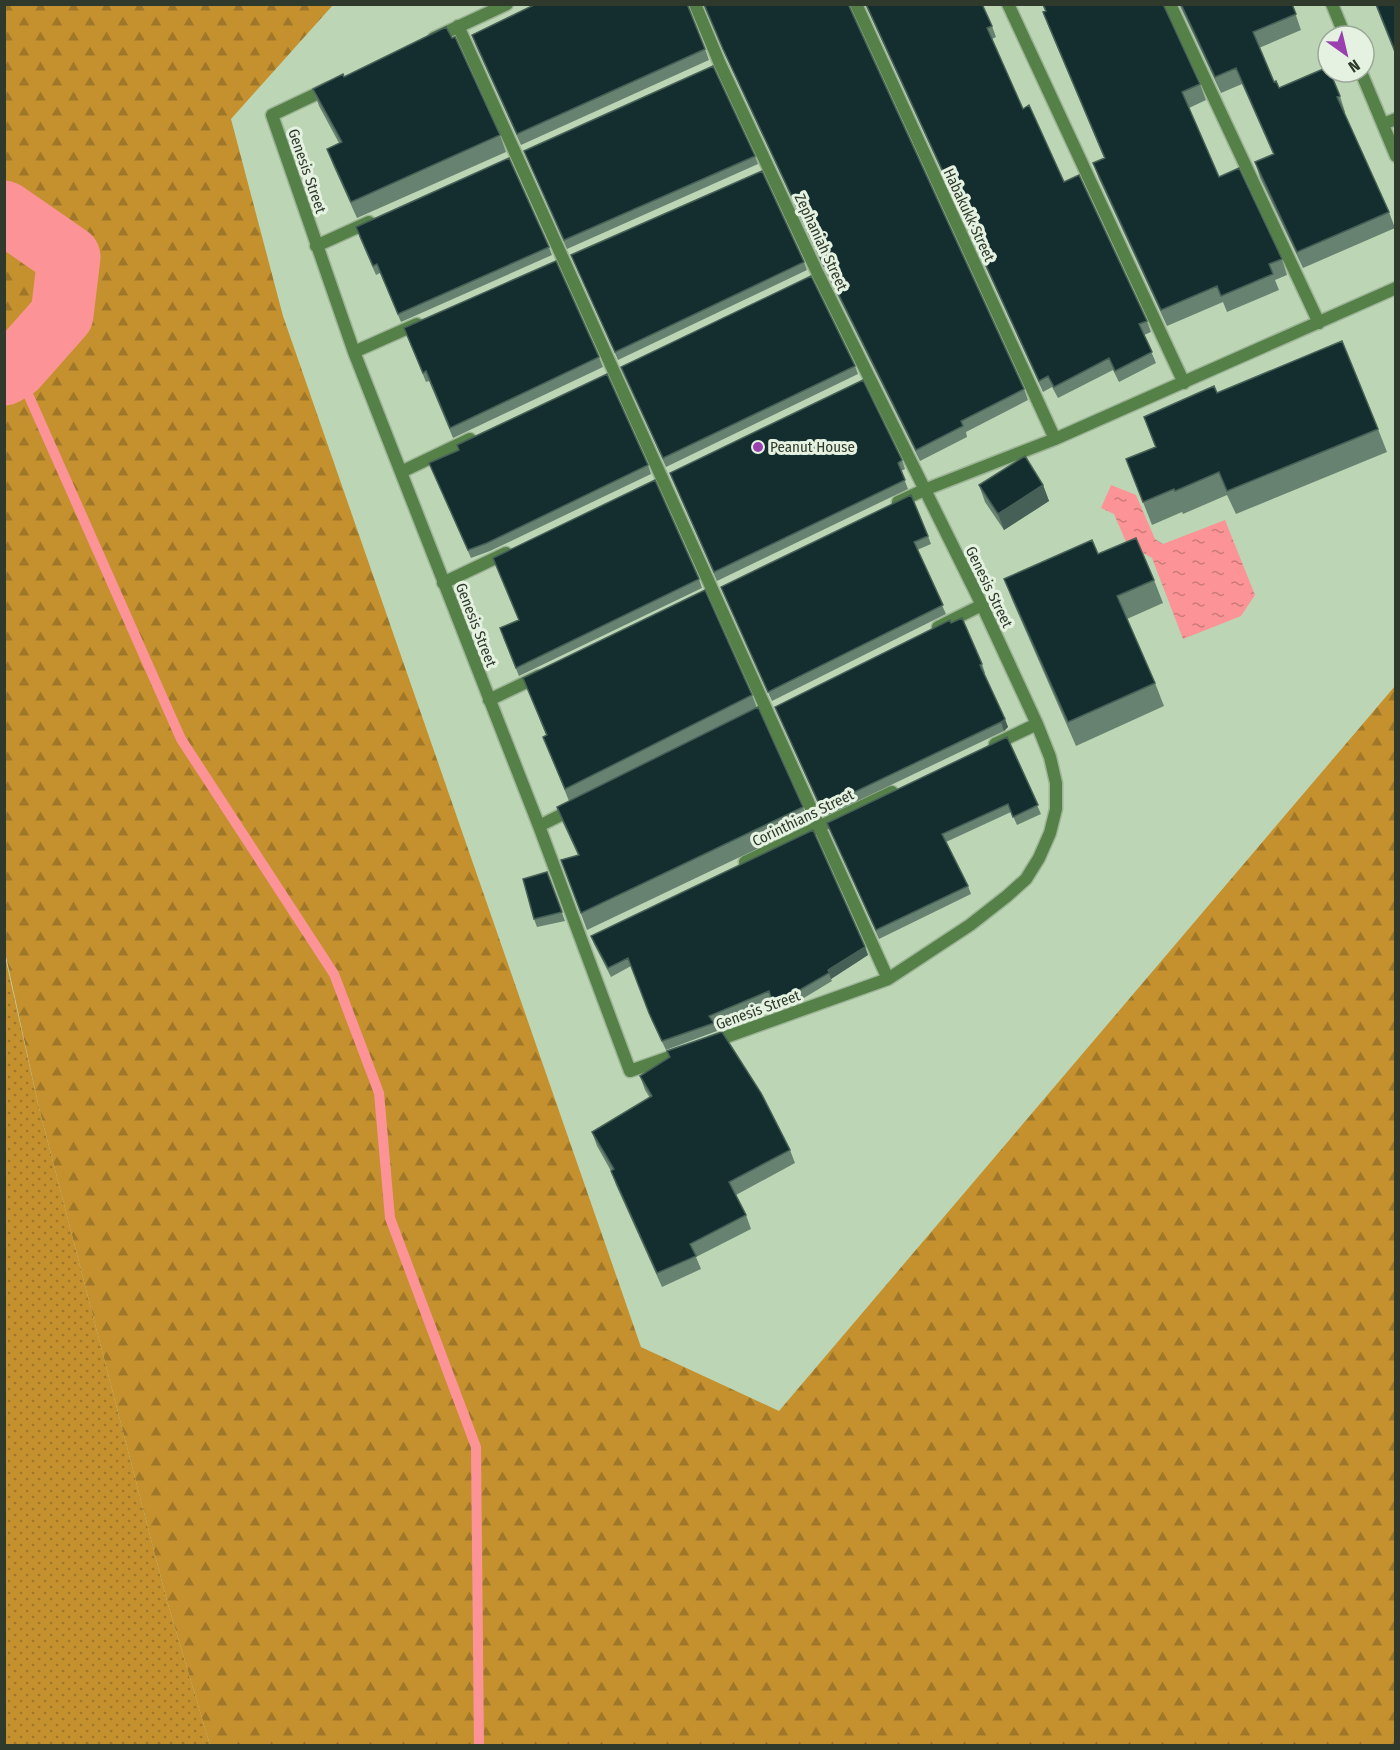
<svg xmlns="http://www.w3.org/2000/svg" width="1400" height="1750" font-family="'Fira Sans Condensed',sans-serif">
	<defs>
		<pattern id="grass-dots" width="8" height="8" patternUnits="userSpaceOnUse" patternTransform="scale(1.5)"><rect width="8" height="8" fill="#c5912e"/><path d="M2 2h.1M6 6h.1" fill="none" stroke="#a07728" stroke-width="1.8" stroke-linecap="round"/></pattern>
		<pattern id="forest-firs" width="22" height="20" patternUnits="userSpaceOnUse" patternTransform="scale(1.5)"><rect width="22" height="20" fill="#c5912e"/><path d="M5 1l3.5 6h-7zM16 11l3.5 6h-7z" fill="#a07728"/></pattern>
		<pattern id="water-ripples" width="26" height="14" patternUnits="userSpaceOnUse" patternTransform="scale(1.5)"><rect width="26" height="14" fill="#fc9396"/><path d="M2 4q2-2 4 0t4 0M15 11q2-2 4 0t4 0" fill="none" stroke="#cc797b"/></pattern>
	</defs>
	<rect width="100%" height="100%" fill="#bcd6b5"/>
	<path fill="url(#grass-dots)" d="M4,952L39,1108L167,1601L210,1745H5Z"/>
	<path fill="url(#forest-firs)" d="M4,5H333L231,119L283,316L641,1347L779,1411L1395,686V1745H210L167,1601L39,1108L5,952Z"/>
	<path fill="url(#water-ripples)" d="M1111,485L1136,495L1155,539L1163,544L1225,520L1255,595L1241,616L1183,639L1152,558L1127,544L1114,514L1101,508Z"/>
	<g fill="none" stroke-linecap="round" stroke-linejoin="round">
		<path stroke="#fc9396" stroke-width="10" d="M16,367L181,739L334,974L379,1093L390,1218L476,1447L479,1746"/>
		<path stroke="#fc9396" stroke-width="63" d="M4,212L69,257L62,315L16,367L4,374"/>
		<defs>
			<path id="minor" d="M695,4L720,64L818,274L982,605L1037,724L1050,757L1056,783V809L1050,833L1039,858L1026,879L1007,896L970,925L888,979L712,1042
				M856,4L1055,439
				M1008,4L1184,383
				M1170,4L1319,323
				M1332,4L1345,36
				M458,26L888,979
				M434,38L507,4
				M1361,72L1396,156
				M329,88L272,115L354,352L539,826L630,1071L684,1052
				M1383,124L1396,119
				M316,246L369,222
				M354,352L417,324
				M401,472L470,439
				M898,502L924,490L1055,439L1396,288
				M443,583L506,553
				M938,627L982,605
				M489,700L539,676
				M995,744L1037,724
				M539,826L573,809
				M745,862L892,792"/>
		</defs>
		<use href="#minor" stroke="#9db497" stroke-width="15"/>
		<use href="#minor" stroke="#558148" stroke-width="12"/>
	</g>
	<path fill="#688272" d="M703,4H849L1024,389L1028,400L966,432L967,437L920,461L825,270L728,61Z
		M865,4H982L992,26L996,37L992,39L1023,109L1064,182L1147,321L1151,332L1144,335L1156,363L1119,382L1113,370L1058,398L1052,387L1043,392Z
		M1042,4H1163L1200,84L1206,100L1189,108L1219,177L1282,259L1287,275L1275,280L1279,290L1227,312L1223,302L1167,326L1099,179L1093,163L1104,158L1049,28L1043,12L1045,11Z
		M1179,4H1292L1301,30L1259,48L1274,82L1279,88L1340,96L1345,112L1344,113L1389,212L1395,228L1303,268L1260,178L1255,162L1273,154L1242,84L1221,93Z
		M1375,4H1395V54Z
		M472,35L705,49L709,60L521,145L476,46Z
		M344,77L500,135L506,152L357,218L333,165L327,149L339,143L319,106L313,89Z
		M524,151L755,156L758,164L567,249Z
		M359,236L549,247L552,255L401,322L380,273L376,275Z
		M571,255L804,262L807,270L618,360Z
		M404,328L599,357L603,367L453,438L429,381L426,382Z
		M855,366L858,374L666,467L621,367Z
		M1217,393L1378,429L1387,452L1236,514L1227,495L1183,514L1182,512L1152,525L1126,459L1155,447L1144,417Z
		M902,460L905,469L901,471L908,489L717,581L670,473Z
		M429,463L648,465L651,474L490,551L471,558Z
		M979,485H1043L1049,501L1004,530L985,502Z
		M928,536L931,544L917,550L946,614L772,701L721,587Z
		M1098,554L1154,580L1163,603L1127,619L1155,683L1164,706L1076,746L1013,602L1004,579Z
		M699,579L702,588L519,676L503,637Z
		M951,623L982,664L985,673H984L1008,727L1004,731L824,817L775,707Z
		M523,678L752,695L757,708L803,807L809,824L587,930L561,860L578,855L563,823L557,807L569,801L548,749L543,737L546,735Z
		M1007,737L1041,814L1017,825L1011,812L946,842L968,886L971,894L879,939L827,823Z
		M547,872L565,921L537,927L534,919Z
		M591,936L865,947L868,955L831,979L832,981L794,1004L775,1010L771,999L714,1024L717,1031L666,1050L652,1021L631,966L611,977L594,944Z
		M640,1076L790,1150L795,1163L736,1195L746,1215L751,1229L696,1257L701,1269L662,1287L616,1185L611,1171L597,1146L592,1132L650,1098L645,1090Z"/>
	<path fill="#466057" d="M1043,485L1049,501L1004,530L998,514Z
		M1005,719L1008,727L1004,731L1001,722Z
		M865,947L868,955L831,979L828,970Z"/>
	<path fill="#142e2f" stroke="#466057" stroke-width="1.5" d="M536,4H687L705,49L517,134L472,35Z
		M704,4H848L1024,389L961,421L963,426L916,450L821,259L723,49Z
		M866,4H982L992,26L987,28L1023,109L1029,105L1064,182L1079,175L1147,321L1139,324L1152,352L1115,371L1109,358L1054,387L1048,376L1039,381Z
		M1043,4H1163L1200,84L1182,92L1219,177L1239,168L1282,259L1269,264L1273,274L1221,296L1217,286L1161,310L1093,163L1105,158L1043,12L1046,11Z
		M1181,4H1292L1296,14L1253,32L1274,82L1276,81L1279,88L1328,67V72H1330L1340,96L1337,97L1389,212L1297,252L1255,162L1274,154L1236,68L1215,77Z
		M1376,4H1395V51Z
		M446,27L452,38L455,37L500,135L351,202L327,149L342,142L313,89L343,74L344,77Z
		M713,66L755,156L564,240L524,151Z
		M509,158L549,247L398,314L377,264L373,266L356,227Z
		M762,171L804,262L615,352L571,255Z
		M556,261L599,357L450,428L426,371L423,373L404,328Z
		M811,276L855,366L663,458L621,367Z
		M1342,341L1378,429L1227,491L1219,472L1175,491L1174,489L1143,502L1126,459L1156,447L1144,417L1214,386L1217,393Z
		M607,374L648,465L487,543L468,550L429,463L459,450L457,445Z
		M863,380L902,460L898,463L905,480L714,572L670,473Z
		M1025,456L1043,485L998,514L979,485Z
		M655,480L699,579L516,668L500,628L519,620L493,558Z
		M911,495L928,536L914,542L943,605L768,692L721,587Z
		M1136,538L1154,580L1117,596L1155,683L1068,722L1004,579L1092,540L1098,554Z
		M705,590L752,695L565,789L543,737L547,735L523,678Z
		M962,618L982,664L980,665L1005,719L1001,722L821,808L775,707L950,620L951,623Z
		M758,707L803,807L581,913L561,860L579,855L557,807Z
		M1007,737L1038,805L1013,817L1008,804L942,834L968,886L876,930L827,823Z
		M813,830L865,947L828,970L829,973L791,995L772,1002L769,991L709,1016L714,1023L662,1041L649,1013L628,958L608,968L591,936Z
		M547,872L562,912L534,919L523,879Z
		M722,1032L761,1093L790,1150L729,1182L746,1215L690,1244L696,1256L657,1273L611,1171L614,1169L592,1132L652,1096L640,1076L670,1057L667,1051Z"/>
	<circle fill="#9942af" stroke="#e5f2e1" stroke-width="2" cx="758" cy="447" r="6"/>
	<g text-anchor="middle" stroke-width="6" stroke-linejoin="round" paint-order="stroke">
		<g font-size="15" fill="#2f3a2d" stroke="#e5f2e1">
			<text transform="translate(307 171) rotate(71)" y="5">Genesis Street</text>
			<text transform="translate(969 215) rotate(65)" y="5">Habakukk Street</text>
			<text transform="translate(821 242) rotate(65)" y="5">Zephaniah Street</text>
			<text transform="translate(989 587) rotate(64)" y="5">Genesis Street</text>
			<text transform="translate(476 625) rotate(69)" y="5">Genesis Street</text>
			<text transform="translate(803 818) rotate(-26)" y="5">Corinthians Street</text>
			<text transform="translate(758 1010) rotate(-20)" y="5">Genesis Street</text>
		</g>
		<g font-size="15" fill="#2f3a2d" stroke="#e5f2e1" text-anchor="start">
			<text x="770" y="452">Peanut House</text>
		</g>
	</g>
	<rect width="1400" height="1750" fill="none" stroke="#2f3a2d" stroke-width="12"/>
	<g transform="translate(1346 54) rotate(146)"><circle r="28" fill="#e5f2e1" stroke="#9ca899" stroke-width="1.5"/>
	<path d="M0-4.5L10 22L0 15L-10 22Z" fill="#9942af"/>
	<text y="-9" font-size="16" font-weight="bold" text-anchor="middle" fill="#2f3a2d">N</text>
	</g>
</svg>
